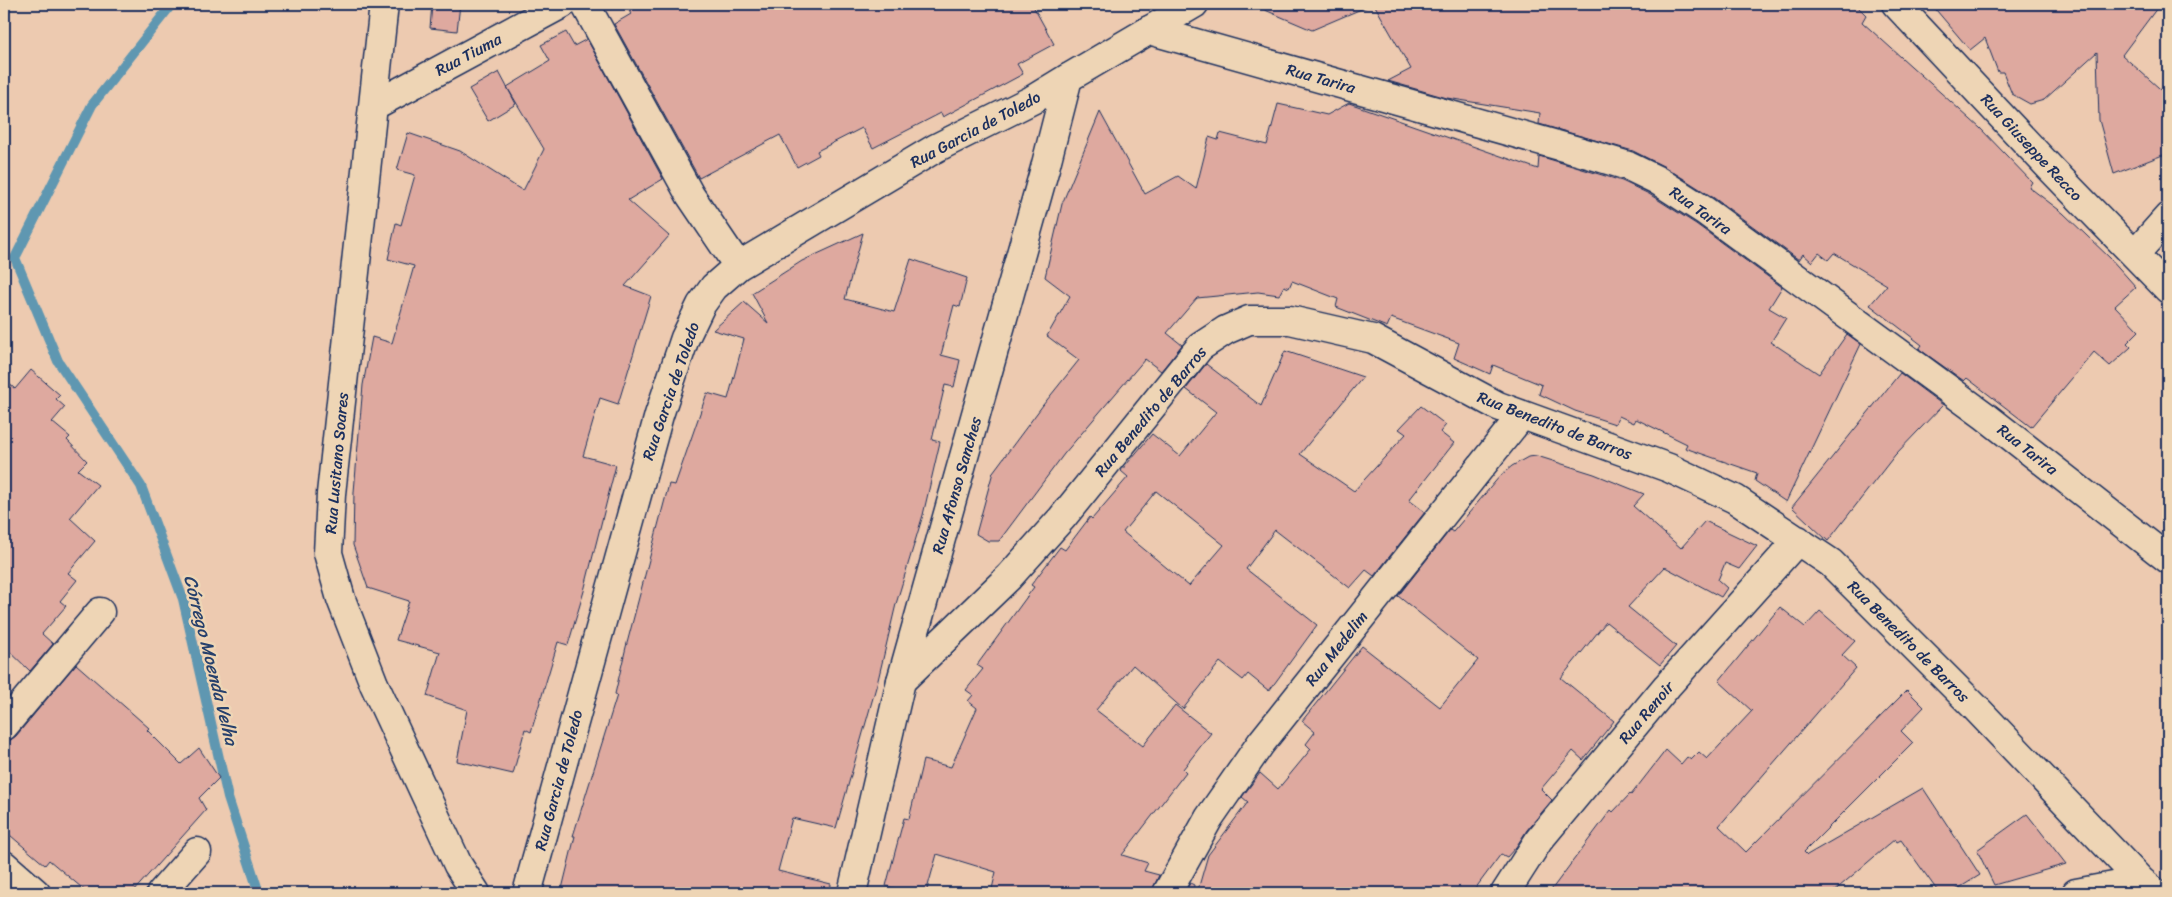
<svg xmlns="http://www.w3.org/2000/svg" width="2172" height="897" font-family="Sriracha,sans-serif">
	<rect width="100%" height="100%" fill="#edcab0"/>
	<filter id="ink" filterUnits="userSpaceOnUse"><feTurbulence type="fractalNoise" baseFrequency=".02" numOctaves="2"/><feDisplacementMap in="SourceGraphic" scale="10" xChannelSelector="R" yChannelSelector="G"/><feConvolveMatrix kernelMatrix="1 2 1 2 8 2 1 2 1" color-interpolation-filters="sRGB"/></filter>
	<g filter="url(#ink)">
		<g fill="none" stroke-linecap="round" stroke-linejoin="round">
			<path stroke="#5f97b1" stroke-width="10" d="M172,4L92,105L15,258L58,361L141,486L183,599L228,798L259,893"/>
		</g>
		<path fill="#dea99f" stroke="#1b2f5e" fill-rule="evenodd" d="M432,4H460L457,31L430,28Z
			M625,4H1032L1054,44L1017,64L1023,74L943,117L941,113L873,148L862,128L817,151L819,155L797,167L780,135L699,178L614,24L631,14Z
			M1251,4H1373L1312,30Z
			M1374,4H1855L1866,15L1862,22L1980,128L2032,182L2029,187L2063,213L2110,258L2136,287L2115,306L2139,331L2127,343L2131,347L2110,366L2094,352L2031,427L1967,378L1964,381L1919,349L1922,345L1870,305L1887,285L1834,253L1828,260L1819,253L1812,262L1803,254L1799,260L1714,198L1665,167L1633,151L1539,124L1540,113L1447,98L1388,81L1411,69Z
			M1931,4H2160L2122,55L2168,96V153L2114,174L2099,120L2097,52L2044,100L2030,104L2012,94L2003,72H1998L1985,38L1970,50Z
			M566,32L574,46L587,39L663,179L628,200L669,236L625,286L651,296L618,404L600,398L583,456L616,465L584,591L568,645L558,642L531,732L525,729L513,774L457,761L467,710L427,696L440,652L396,640L409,601L368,588L353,545L354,492L363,385L372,337L392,343L414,266L388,259L396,223L401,225L415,175L397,170L408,133L460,151L523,191L544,149L507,87L550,61L541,45Z
			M499,72L516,104L488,121L469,89Z
			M1349,103L1538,169L1539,156L1622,181L1649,194L1696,224L1782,287L1769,308L1786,318L1771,342L1819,374L1847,334L1861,344L1786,502L1755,481L1757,473L1685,448L1687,444L1636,419L1634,423L1619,416L1615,424L1575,411L1539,394L1542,385L1493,365L1490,374L1454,358L1459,343L1391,318L1387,327L1336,307L1338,299L1292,281L1289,288L1284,286L1279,295L1258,292L1197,298L1167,333L1182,345L1161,371L1145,359L1064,454L999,541H988L976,534L993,472L1043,405L1079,360L1047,336L1070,296L1045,277L1062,204L1100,112L1145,194L1178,176L1196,189L1209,137L1218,140L1220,133L1267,145L1278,104L1327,115Z
			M863,233L845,299L894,312L911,259L967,278L960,307L954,305L941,355L960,360L954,387L945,385L932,440L940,442L923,515L896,604L878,680L836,828L792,818L778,871L831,884L830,893H561L575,836H573L617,695L615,694L626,647L669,484L675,485L707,393L728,399L744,339L713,330L744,302L768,323L752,293L802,261Z
			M1285,351L1363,377L1300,454L1354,491L1406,434L1399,429L1421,406L1446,425L1440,432L1454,443L1409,500L1425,512L1374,576L1366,570L1350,588L1275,530L1246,569L1317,625L1269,691L1248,674L1243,680L1220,662L1183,709L1133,665L1096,710L1143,746L1175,705L1211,733L1183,769L1186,772L1122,855L1148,863L1144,871L1159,875L1151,893H991L996,872L937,854L926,893H912L886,886L904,818L909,819L923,760L951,767L977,708L968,701L973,695L966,690L983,669L977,665L1034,587L1031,585L1060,547L1065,550L1090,517L1092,519L1128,477L1121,471L1152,434L1180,456L1216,412L1186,389L1206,364L1261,406ZM1156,491L1224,545L1189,586L1123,532Z
			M31,370L60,395L56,399L65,407L52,422L70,437L67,440L87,461L78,470L98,485L70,518L95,541L68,573L77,580L60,601L66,606L42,634L53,644L30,671L4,646V379L15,389Z
			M1900,373L1943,405L1895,455L1828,541L1792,507Z
			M1537,456L1594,474L1644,494L1633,506L1681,548L1705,521L1757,546L1739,569L1725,563L1718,580L1727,588L1721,597L1665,567L1628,607L1676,646L1660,665L1606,622L1561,678L1614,721L1583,760L1573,751L1541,789L1552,800L1527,830L1516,847L1507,857L1501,854L1472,893H1197L1208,855L1248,802L1242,797L1260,773L1278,789L1311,749L1306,744L1315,732L1302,721L1362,646L1440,707L1478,660L1398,596L1450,530L1453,532L1500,476L1512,466L1528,457Z
			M1780,607L1805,627L1820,611L1855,641L1842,655L1856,668L1719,826L1746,852L1907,690L1924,707L1901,731L1913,743L1804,852L1807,855L1923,788L1980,875L1951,893H1939L1901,840L1897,842L1895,839L1832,893H1549L1611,810L1613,812L1630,794L1631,795L1666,750L1681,764L1687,757L1691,760L1699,752L1707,759L1752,711L1719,681Z
			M76,664L149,728L147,730L181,764L199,748L219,778L199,798L206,810L132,893H88L49,860L45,865L4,830V745L16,736Z
			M2027,814L2066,864L1994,885L1977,850Z
			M1190,883L1194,885L1193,893H1185Z"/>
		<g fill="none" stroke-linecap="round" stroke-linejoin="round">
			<defs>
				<path id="street" d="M384,4L331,494L328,553L341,599L374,684L458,865L476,893
					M585,4L690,195L738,266
					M1896,4L2053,171L2168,289
					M1149,30L1592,155L1628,166L1657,180L1705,211L1985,416L2168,559
					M375,105L562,4
					M2135,254L2168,217
					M901,681L1009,577L1062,518L1200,347L1226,330L1249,320H1290L1373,339L1498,406L1669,468L1735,499L1831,563L1975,707L2141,881L2156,893
					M4,726L100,612
					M4,865L36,893
					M161,893L197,852
					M527,893L659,415L685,338L701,305L714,287L738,266L936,148L1032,100L1068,78
					M1167,893L1209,818L1261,743L1522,415
					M1505,893L1539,840L1667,686L1798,540
					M2076,893L2141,881"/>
				<path id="secondary" d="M852,893L901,681L1045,168L1068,78L1194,4"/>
			</defs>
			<use href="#street" stroke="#1b2f5e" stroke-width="31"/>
			<use href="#secondary" stroke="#1b2f5e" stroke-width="31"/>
			<use href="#street" stroke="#eed5b5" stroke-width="28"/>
			<use href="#secondary" stroke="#eed5b5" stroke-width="28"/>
		</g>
	</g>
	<g text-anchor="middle" stroke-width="5" stroke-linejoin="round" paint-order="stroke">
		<g font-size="16" fill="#1b2f5e" stroke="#eed5b5">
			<text transform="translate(468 54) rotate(-28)" y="6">Rua Tiuma</text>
			<text transform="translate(1321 78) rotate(16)" y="6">Rua Tarira</text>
			<text transform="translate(975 129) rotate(-28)" y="6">Rua Garcia de Toledo</text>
			<text transform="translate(2032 147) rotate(47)" y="6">Rua Giuseppe Recco</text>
			<text transform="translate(1701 210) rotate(35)" y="6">Rua Tarira</text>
			<text transform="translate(670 391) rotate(-71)" y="6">Rua Garcia de Toledo</text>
			<text transform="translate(1150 411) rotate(-50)" y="6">Rua Benedito de Barros</text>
			<text transform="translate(1555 425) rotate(21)" y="6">Rua Benedito de Barros</text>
			<text transform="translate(2028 449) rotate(38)" y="6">Rua Tarira</text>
			<text transform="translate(336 463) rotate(-85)" y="6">Rua Lusitano Soares</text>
			<text transform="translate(956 485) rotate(-74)" y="6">Rua Afonso Sanches</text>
			<text transform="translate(1909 641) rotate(45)" y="6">Rua Benedito de Barros</text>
			<text transform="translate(1336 648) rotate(-52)" y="6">Rua Medelim</text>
			<text transform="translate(1646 712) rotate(-50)" y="6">Rua Renoir</text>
			<text transform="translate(558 780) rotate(-75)" y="6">Rua Garcia de Toledo</text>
		</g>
		<g font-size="18" font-style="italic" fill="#26406c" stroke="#eed5b5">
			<text transform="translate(211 660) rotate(76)" y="6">Córrego Moenda Velha</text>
		</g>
	</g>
	<rect width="2172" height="897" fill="none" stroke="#eed5b5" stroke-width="20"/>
	<rect x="10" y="10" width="2152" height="877" fill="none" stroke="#1b2f5e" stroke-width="2" filter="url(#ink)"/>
</svg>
